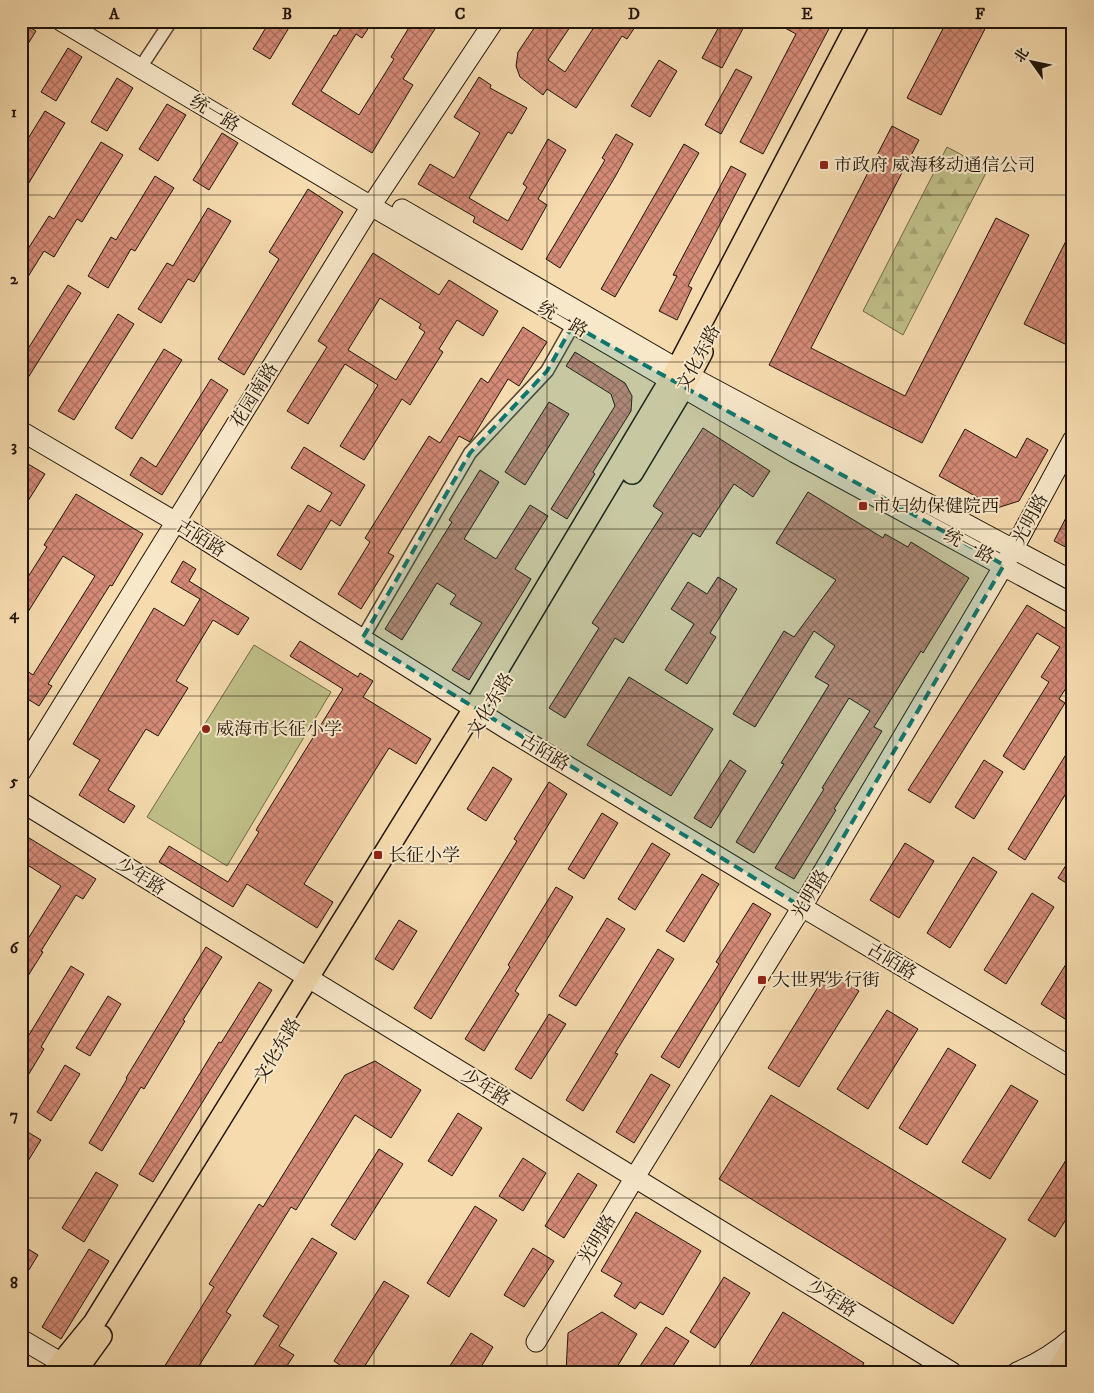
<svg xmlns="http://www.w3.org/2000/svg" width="1094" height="1393" font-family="'IM FELL DW Pica','Noto Serif SC',serif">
	<defs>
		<pattern id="forest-firs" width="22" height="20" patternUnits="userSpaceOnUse" patternTransform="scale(1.25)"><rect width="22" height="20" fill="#c0bf88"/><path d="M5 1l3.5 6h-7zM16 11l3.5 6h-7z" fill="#a5a374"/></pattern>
		<pattern id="building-cross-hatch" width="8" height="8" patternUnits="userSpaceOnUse" patternTransform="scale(1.25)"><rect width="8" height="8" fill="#d58a77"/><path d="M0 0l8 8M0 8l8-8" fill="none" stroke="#ac7060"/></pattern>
	</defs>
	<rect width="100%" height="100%" fill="#f5dbae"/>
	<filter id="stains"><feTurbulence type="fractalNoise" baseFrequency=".004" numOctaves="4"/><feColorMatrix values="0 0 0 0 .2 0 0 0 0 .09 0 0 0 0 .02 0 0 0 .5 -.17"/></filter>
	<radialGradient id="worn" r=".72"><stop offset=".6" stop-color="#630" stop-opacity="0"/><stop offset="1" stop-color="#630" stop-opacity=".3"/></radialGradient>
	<path fill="url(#forest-firs)" stroke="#706a48" d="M947,147L988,169L903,335L863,311Z"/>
	<path fill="#c0bf88" stroke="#706a48" d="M254,645L331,692L227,866L147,817Z"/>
	<path fill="url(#building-cross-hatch)" stroke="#201509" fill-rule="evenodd" d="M270,21H293L270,59L253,49Z
		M345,21H373L362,38L356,34L321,91L359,115L394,59L391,57L413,21H440L403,79L413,85L372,153L292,104L334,35L336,36Z
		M539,21H574L548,60L565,72L598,21H639L627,39L622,36L576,108L547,89L543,95L520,77L516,66L518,52Z
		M722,21H747L722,68L702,58Z
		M772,21H833L763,154L740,142L796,34Z
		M947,21H989L941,115L907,98Z
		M21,22L36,31L21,55Z
		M68,48L82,57L56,101L41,92Z
		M659,60L677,71L650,117L631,106Z
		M736,69L752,77L721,134L705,125Z
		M479,77L491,85L490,88L527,108L512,134L508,132L469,198L508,221L527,187L523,184L548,139L566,150L538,199L547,205L522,250L473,222L475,217L418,184L430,164L454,178L480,133L454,117Z
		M117,78L133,88L107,131L91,122Z
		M167,104L186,115L158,161L139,149Z
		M45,111L65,123L21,196V150Z
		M892,126L919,140L811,348L905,396L996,218L1029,235L922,443L769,365Z
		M222,133L238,143L209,190L193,180Z
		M616,134L633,144L615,177L560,268L546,259L605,160L602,158Z
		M101,142L123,155L82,222L77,219L54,257L44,251L21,288V260L49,216L54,219Z
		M684,144L699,153L615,297L601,289Z
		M731,166L746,174L688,286L692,288L677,320L659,311L677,276L673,275Z
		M155,176L174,188L135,251L131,249L108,288L88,276L111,237L116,240Z
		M308,189L343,212L244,375L218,359L279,259L269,252Z
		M208,208L231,221L194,282L188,279L161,323L138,309L167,263L173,266Z
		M1073,227V348L1024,324Z
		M373,253L439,295L449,280L498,311L483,336L457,320L439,349L443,352L410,405L402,399L364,460L340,446L378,385L345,364L308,424L287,411L327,347L318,341ZM380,298L421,324L419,328L425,332L396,380L348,350Z
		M68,285L81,293L21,389V360Z
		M118,314L134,324L74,420L58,411Z
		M523,327L547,342L519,386L508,379L470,442L459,436L388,553L394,556L361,609L338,594L370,542L365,538L429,436L440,443L481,378L488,383Z
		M164,349L182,360L132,439L115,428Z
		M575,352L625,383L632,396L631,411L593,472L595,474L567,519L551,509L615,406L611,394L566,366Z
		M211,379L228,390L162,495L130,475L141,457L156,467Z
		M549,402L569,414L525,485L505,472Z
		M703,428L770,471L753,497L734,484L700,537L693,533L623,643L615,638L565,718L549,708L599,628L592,623L663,513L653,506Z
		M965,429L1016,458L1027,438L1048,450L1019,501L997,508L939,476Z
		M304,447L365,485L340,526L331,520L301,570L277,555L308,505L320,512L332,493L291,468Z
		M28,464L45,474L21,512V475Z
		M480,470L499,482L464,539L496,559L530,505L548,516L515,569L531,579L469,680L452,670L482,623L450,604L456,595L437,583L402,640L385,629L452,522L449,520Z
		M808,492L883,538L885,534L908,547L911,542L969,578L923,653L921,651L874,727L882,731L834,809L836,810L794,879L775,868L824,789L822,788L870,711L849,698L754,853L736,842L784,764L781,763L829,685L815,677L835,646L814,631L755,727L733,714L784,631L794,637L836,580L776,543Z
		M76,494L143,534L112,586L110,585L48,684L52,686L39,706L21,695V667L33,675L95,576L63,556L21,623V588L47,547L44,545Z
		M1073,504V551L1054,541Z
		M183,561L196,569L189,581L249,618L238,635L213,620L176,681L188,688L158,736L146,729L108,790L135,806L124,823L79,795L100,760L73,744L154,608L184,626L200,599L171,582Z
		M718,577L737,589L710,633L716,637L687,684L665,670L694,624L671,609L688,582L707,594Z
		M1027,605L1073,633V677L1059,699L1065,703L1024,770L1003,756L1049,682L1041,677L1060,647L1037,633L930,803L908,790Z
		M300,641L358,677L360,673L373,681L363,697L431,739L416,764L389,748L304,884L333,902L317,928L247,884L233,907L159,862L169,846L228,882L259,832L256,830L343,689L290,656Z
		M629,677L713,729L671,796L587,745Z
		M1073,743V782L1025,860L1008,849Z
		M730,760L746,771L711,828L694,818Z
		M984,760L1003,772L974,819L955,807Z
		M493,767L512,779L486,821L467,809Z
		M549,782L567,794L431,1019L414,1008L517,841L514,839Z
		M602,813L618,823L584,879L568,869Z
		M21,833L96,879L83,899L76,895L41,951L43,952L21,987V939L26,942L61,886L21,861Z
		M652,843L670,854L635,910L618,899Z
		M905,843L934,861L899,918L870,900Z
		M1073,854V887L1058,878Z
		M973,857L997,872L950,948L927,933Z
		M702,874L719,884L684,942L666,931Z
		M556,887L573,897L515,991L519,994L484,1051L465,1039L510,967L508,965Z
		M1032,893L1054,907L1006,984L984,970Z
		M753,903L771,914L679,1068L661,1057L719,964L716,962Z
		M607,918L625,929L576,1006L559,996Z
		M399,920L417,931L393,970L375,959Z
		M206,947L222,957L183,1020L185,1021L144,1089L141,1087L102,1151L89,1143L127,1079L126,1078Z
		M658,949L674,959L615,1053L618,1054L583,1111L566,1100Z
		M1073,953V1007L1065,1019L1041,1004Z
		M71,966L84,974L41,1047L44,1049L21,1087V1048Z
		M828,971L859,991L799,1087L768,1068Z
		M259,982L272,990L153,1182L139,1174L219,1042L221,1043Z
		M108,996L121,1004L90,1056L76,1048Z
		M887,1010L918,1029L868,1109L837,1089Z
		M549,1014L566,1024L531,1079L515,1069Z
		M948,1048L976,1065L927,1145L899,1128Z
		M375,1061L421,1090L391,1138L355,1115L296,1210L291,1207L226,1312L231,1315L195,1372H161L214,1287L209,1284L259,1204L263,1207L345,1075Z
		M65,1065L80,1074L51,1121L37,1112Z
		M651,1074L670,1085L634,1143L616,1132Z
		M1011,1085L1038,1101L990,1179L962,1162Z
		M771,1095L1006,1239L953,1324L719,1179Z
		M458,1113L482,1128L452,1176L428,1161Z
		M21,1128L41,1140L28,1161L21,1157Z
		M379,1149L403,1164L355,1240L331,1225Z
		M1073,1149V1208L1055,1237L1028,1220Z
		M523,1158L546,1173L523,1211L499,1196Z
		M96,1172L118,1185L84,1242L62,1228Z
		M578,1173L597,1185L564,1238L545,1226Z
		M475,1206L497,1220L449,1297L427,1283Z
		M636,1212L701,1251L663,1315L640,1302L635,1309L614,1296L622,1283L601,1271Z
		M312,1238L337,1253L279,1346L294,1355L283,1372H250L279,1326L263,1316Z
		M25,1247L38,1255L21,1283V1252Z
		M533,1248L554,1261L524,1307L504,1295Z
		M89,1249L109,1261L61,1339L42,1327Z
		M724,1277L750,1293L715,1348L690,1332Z
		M384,1281L409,1296L361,1372H350L334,1361Z
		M602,1312L637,1334L614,1372H566L568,1333Z
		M783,1312L864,1363L859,1372H746Z
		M666,1327L689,1341L669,1372H649L640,1366Z
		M471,1333L493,1347L478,1372H446Z"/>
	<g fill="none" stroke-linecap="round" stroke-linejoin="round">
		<defs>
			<path id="street" d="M146,59L171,21
				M362,639L470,453L547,371L573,325"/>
			<path id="secondary" d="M61,21L371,206L795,453L1073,604
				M402,209L690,376L1073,581
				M21,431L176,522L508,730L802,907L1073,1068
				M21,772L371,206L494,21
				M21,802L952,1372
				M21,1339L62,1363
				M536,1342L635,1177L802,907L1013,550L1073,439
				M1017,1372C1038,1363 1056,1352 1073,1337"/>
			<path id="primary" d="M632,473L683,388L702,352
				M54,1372L94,1323L474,709L677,369L859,21
				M75,1372L101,1336
				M1057,1372L1073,1346"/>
		</defs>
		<use href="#street" stroke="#554632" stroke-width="15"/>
		<use href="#secondary" stroke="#201509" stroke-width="21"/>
		<use href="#primary" stroke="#201509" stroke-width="24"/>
		<use href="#street" stroke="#f8e8ca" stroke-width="12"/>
		<use href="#secondary" stroke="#f8e8ca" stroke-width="19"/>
		<use href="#primary" stroke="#f5dbae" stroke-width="21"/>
	</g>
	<path fill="#0f766e" fill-opacity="0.2" stroke="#0f766e" stroke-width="4" stroke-dasharray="10 6" stroke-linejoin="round" d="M573,325L1004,565L802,907L362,639L470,453L547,371Z"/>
	<path fill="none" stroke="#201509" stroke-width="1" stroke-opacity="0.55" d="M201,21V1372M374,21V1372M547,21V1372M720,21V1372M893,21V1372M21,195H1073M21,362H1073M21,529H1073M21,696H1073M21,864H1073M21,1031H1073M21,1198H1073"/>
	<g fill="#8f2418" stroke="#f8e8ca" stroke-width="2">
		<rect x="819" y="160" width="10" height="10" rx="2.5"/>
		<rect x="858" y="501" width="10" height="10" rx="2.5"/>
		<circle cx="206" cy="729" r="5"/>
		<rect x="373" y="850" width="10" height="10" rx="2.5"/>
		<rect x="757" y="975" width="10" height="10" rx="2.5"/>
	</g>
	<g text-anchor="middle" stroke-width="4" stroke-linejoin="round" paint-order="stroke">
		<g font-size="18" fill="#201509" stroke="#f8e8ca">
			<text transform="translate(215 113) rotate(31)" y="6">统一路</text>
			<text transform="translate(563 319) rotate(30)" y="6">统一路</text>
			<text transform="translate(698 358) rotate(-62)" y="6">文化东路</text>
			<text transform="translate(254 395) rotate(-58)" y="6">花园南路</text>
			<text transform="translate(1030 519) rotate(-62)" y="6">光明路</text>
			<text transform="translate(201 538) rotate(32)" y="6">古陌路</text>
			<text transform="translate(969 546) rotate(28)" y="6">统一路</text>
			<text transform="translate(490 705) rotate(-59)" y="6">文化东路</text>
			<text transform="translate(545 752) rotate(31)" y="6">古陌路</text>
			<text transform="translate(141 876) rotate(32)" y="6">少年路</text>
			<text transform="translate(810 894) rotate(-59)" y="6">光明路</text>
			<text transform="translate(892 961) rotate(31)" y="6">古陌路</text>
			<text transform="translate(277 1050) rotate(-59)" y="6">文化东路</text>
			<text transform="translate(486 1087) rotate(31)" y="6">少年路</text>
			<text transform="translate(597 1239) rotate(-59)" y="6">光明路</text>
			<text transform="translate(832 1298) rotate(32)" y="6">少年路</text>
		</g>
		<g font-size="18" fill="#201509" stroke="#f8e8ca" text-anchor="start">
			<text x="834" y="171">市政府 威海移动通信公司</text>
			<text x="873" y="512">市妇幼保健院西</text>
			<text x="216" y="735">威海市长征小学</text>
			<text x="388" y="861">长征小学</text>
			<text x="772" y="986">大世界步行街</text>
		</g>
	</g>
	<rect width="1094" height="1393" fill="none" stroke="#f5dbae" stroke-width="55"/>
	<g transform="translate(1032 62) rotate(303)" stroke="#f8e8ca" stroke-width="4" paint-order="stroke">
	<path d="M0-4L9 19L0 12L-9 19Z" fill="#201509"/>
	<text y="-8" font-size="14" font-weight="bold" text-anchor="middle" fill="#201509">北</text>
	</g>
	<rect x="28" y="28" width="1038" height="1338" fill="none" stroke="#201509" stroke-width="2"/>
	<g font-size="16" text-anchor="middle" font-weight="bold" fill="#201509">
		<text x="114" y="19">A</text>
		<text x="287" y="19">B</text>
		<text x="460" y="19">C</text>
		<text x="634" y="19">D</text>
		<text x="807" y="19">E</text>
		<text x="980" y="19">F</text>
		<text x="14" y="117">1</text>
		<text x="14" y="284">2</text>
		<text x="14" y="451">3</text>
		<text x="14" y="619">4</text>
		<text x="14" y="786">5</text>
		<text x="14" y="953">6</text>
		<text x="14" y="1120">7</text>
		<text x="14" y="1288">8</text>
	</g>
	<rect width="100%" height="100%" filter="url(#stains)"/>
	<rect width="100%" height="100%" fill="url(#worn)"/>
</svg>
